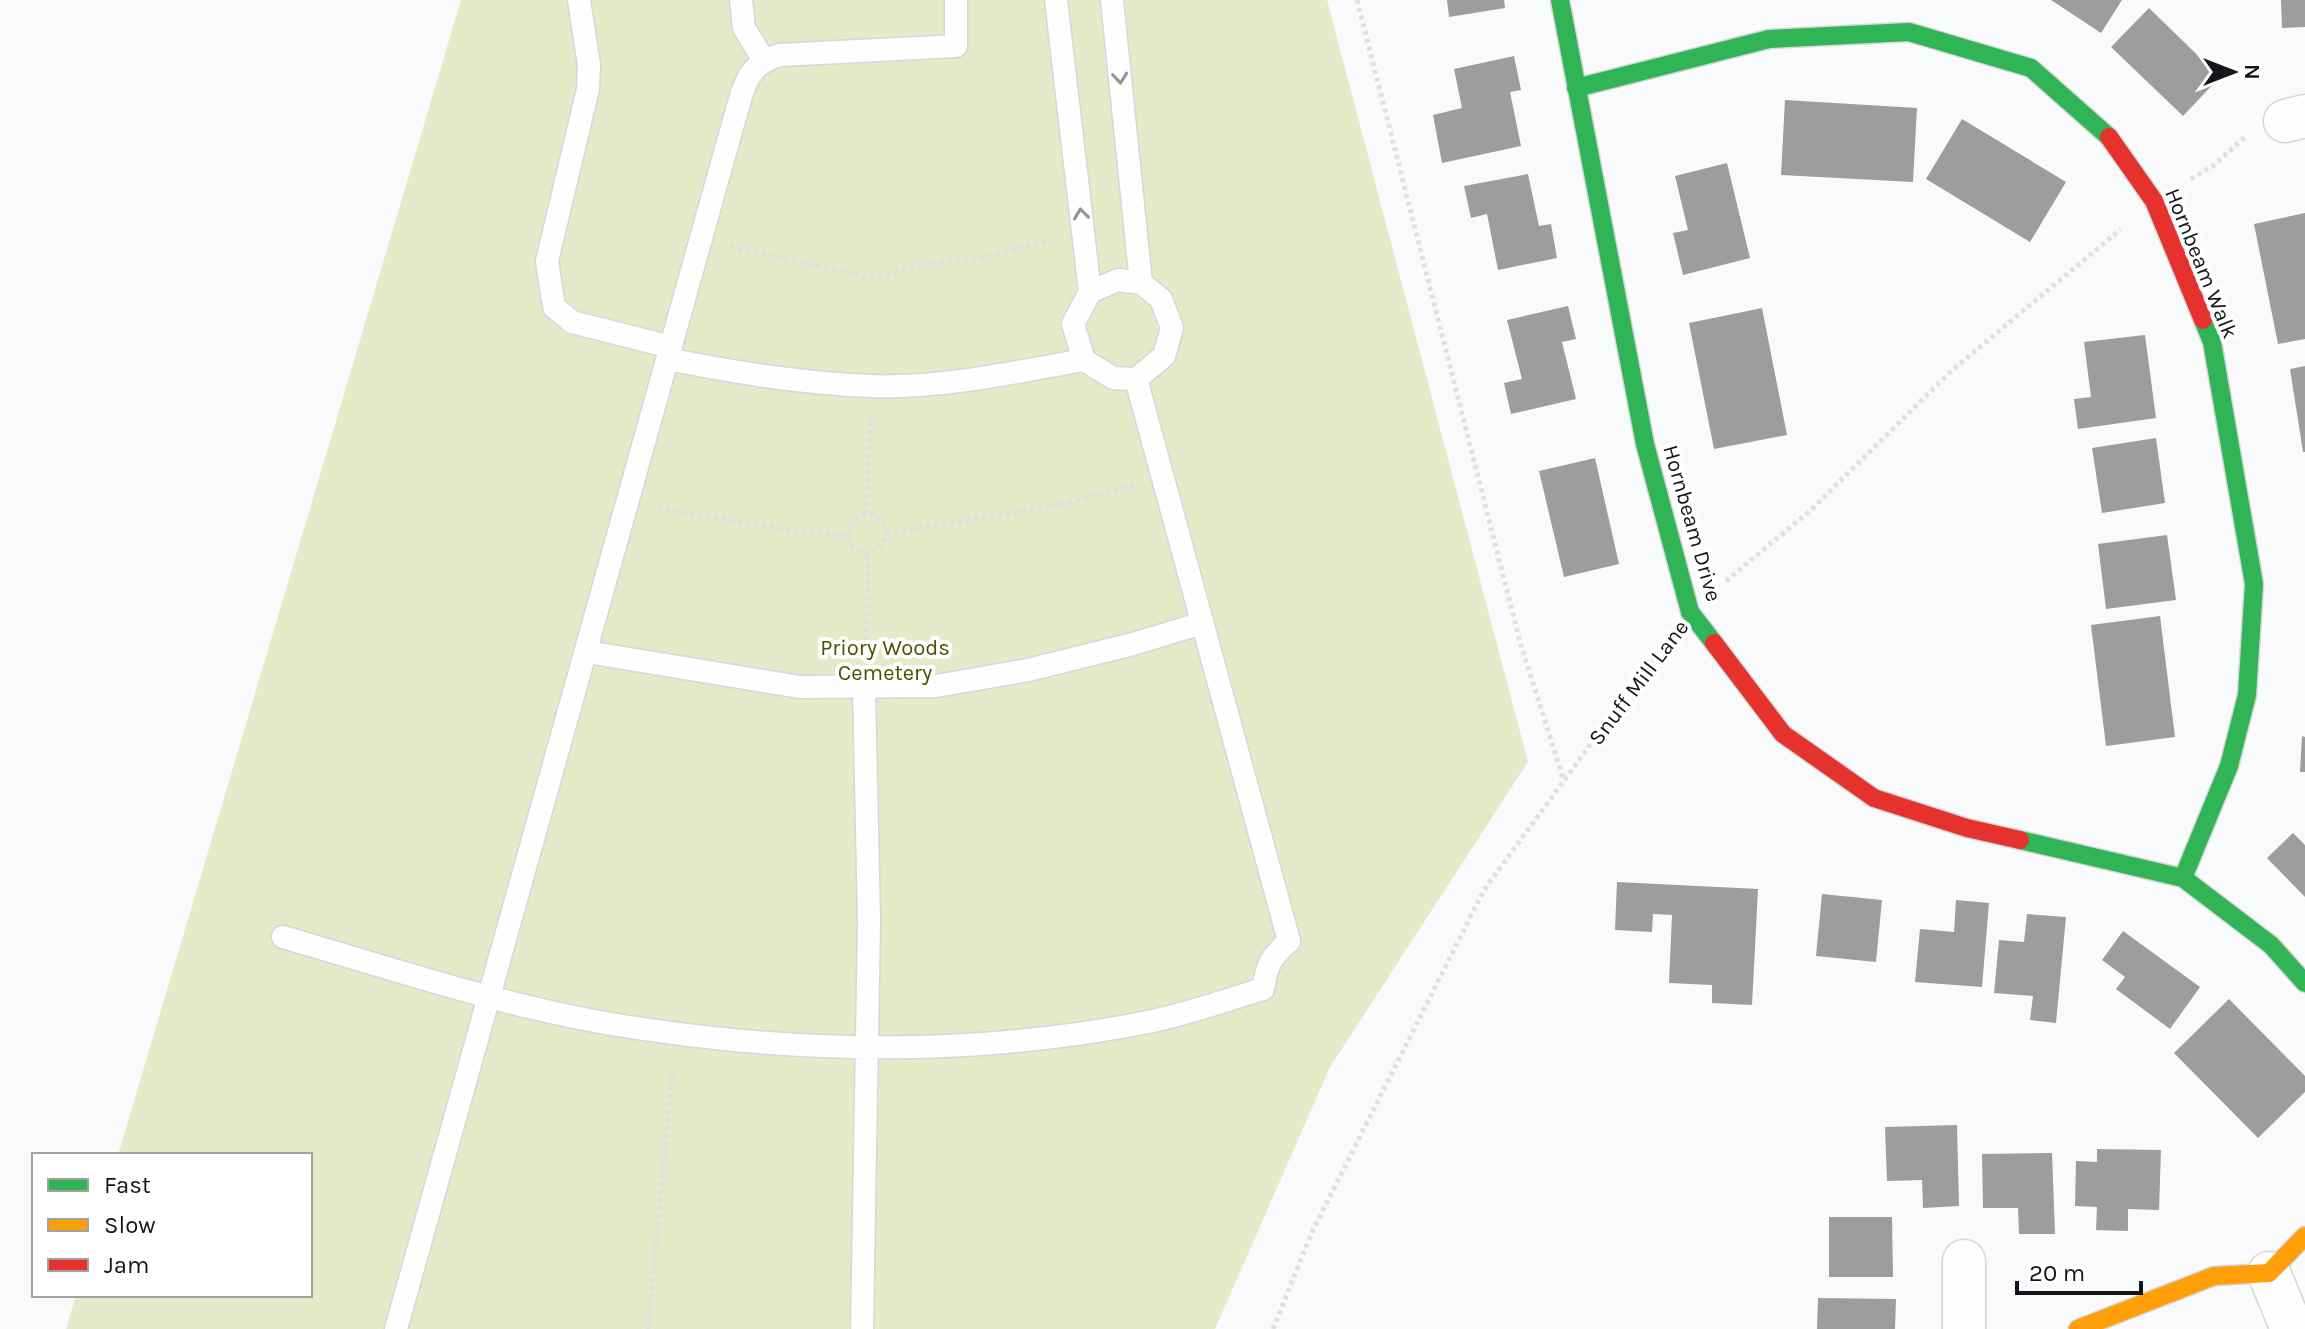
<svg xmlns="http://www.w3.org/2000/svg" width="2305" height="1329" font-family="Karla,sans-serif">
	<rect width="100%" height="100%" fill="#f9fafc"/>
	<path fill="#e7eac8" d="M461,0H1327L1528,762L1330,1067L1215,1329H66L76,1295H310V1155H118Z"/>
	<path fill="#9e9d9d" d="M1447,0H1504L1505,8L1449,17Z
		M2051,0H2122L2101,33Z
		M2281,0H2305V27L2282,28Z
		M2149,8L2220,77L2183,116L2111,47Z
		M1514,56L1521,90L1510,92L1521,146L1442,163L1433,115L1462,108L1454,69Z
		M1785,100L1917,108L1913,182L1781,175Z
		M1962,119L2066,182L2030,242L1926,179Z
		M1727,163L1750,258L1683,275L1673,233L1688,230L1675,176Z
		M1528,174L1539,226L1551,224L1557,258L1498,270L1487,214L1471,218L1464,186Z
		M2305,213V339L2278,344L2254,224Z
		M1568,306L1576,339L1562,342L1576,399L1511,414L1504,383L1522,379L1507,320Z
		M1762,308L1787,435L1714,449L1689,323Z
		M2145,335L2156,418L2078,429L2074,399L2091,397L2084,342Z
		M2305,366V452H2303L2290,369Z
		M2156,438L2165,503L2102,513L2092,448Z
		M1595,458L1619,564L1564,577L1539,471Z
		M2167,535L2176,600L2106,609L2098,544Z
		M2160,616L2175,737L2106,746L2091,625Z
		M2302,736L2305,737V772H2300Z
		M2293,833L2305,845V897L2267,858Z
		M1617,882L1758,889L1752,1005L1712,1003V985L1669,983L1672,915L1653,914L1652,932L1615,930Z
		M1822,894L1882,900L1876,962L1816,956Z
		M1956,900L1989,903L1982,987L1915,982L1920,929L1954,932Z
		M2027,914L2066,917L2056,1023L2030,1020L2033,996L1994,993L1999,940L2024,942Z
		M2123,931L2200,987L2170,1029L2116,989L2125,977L2102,960Z
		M2229,999L2305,1076V1092L2258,1138L2174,1053Z
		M1957,1125L1959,1206L1923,1208L1922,1180L1887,1181L1885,1127Z
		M2097,1149L2161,1150L2159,1210L2128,1209V1231L2096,1230L2097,1207L2075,1206L2076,1161L2097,1162Z
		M2052,1153L2055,1234H2019L2018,1208H1983L1982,1154Z
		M1829,1217H1892L1893,1277H1829Z
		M1818,1298L1896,1299L1895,1329H1817Z"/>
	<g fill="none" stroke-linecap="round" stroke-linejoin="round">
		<defs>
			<path id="lane" d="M579,0L589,65L588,89L547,261L554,307L572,322L671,347
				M741,0L744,28L763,59
				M1056,0L1090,292
				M1112,0L1141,283
				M1118,280L1141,283L1161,299L1172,328L1164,356L1136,379L1113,378L1084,360L1073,324L1090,292Z
				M668,359C736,373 801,383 870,386C939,389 1016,372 1084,360
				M587,652L800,687L936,686L1028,670L1133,644L1202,623
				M283,937C393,969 503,1006 617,1025C795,1054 975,1057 1153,1021C1190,1013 1227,1000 1263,989C1267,965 1270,958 1289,941L1136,379
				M396,1329L733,124C743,92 744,64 780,55L956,46V0
				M862,1329L869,921L864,687"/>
			<path id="street" d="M2285,121L2305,116
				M1964,1261V1329
				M2269,1273L2292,1329"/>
			<path id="fast" d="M1560,0L1645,444L1690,612L1714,643
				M1576,88L1769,39L1909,32L2031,68L2109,137
				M2020,840L2183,878L2271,945L2305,983
				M2183,878L2229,766L2247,695L2254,584L2212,342L2203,320"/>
			<path id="slow" d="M2078,1329L2214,1276L2269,1273L2305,1236"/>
			<path id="jam" d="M2109,137L2154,201L2203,320
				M1714,643L1783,734L1874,798L1967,828L2020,840"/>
		</defs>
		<use href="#lane" stroke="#d6d7da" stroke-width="25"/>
		<use href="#street" stroke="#d6d7da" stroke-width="45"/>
		<use href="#fast" stroke="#d6d7da" stroke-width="21"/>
		<use href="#slow" stroke="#d6d7da" stroke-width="21"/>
		<use href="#jam" stroke="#d6d7da" stroke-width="21"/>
		<path stroke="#e0e0e1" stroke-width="5" stroke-dasharray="4 4" stroke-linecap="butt" d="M1357,0L1520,642L1564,781
			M2191,179L2214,165L2246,136
			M730,247L872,278L925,264L982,258L1052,240
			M659,508L800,532L847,535
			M866,514L871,415
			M848 534a19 19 0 1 1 38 0a19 19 0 1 1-38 0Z
			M887,533L1050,507L1135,485
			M1726,581L1811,510L1949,373L2121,229
			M866,656L868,553
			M648,1329L673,1065
			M1273,1329L1312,1232L1484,890L1663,645"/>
		<use href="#lane" stroke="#fefeff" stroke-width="22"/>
		<use href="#street" stroke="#fefeff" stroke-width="42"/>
		<use href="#fast" stroke="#30b455" stroke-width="18"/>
		<use href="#slow" stroke="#ff9f0a" stroke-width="18"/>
		<use href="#jam" stroke="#e5322d" stroke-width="18"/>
	</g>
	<defs><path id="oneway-chevron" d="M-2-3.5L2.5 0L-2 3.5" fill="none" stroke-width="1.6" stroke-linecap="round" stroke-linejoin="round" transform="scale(2)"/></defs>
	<g stroke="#959597">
		<use href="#oneway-chevron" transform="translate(1120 78) rotate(84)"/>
		<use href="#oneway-chevron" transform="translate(1081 214) rotate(-97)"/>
	</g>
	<g text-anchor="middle" stroke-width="8" stroke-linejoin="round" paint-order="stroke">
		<g font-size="22" fill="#141518" stroke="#fff">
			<text transform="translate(2202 263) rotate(68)" y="8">Hornbeam Walk</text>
			<text transform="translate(1693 523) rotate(74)" y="8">Hornbeam Drive</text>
			<text transform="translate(1638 682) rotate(-53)" y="8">Snuff Mill Lane</text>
		</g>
		<g font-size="22" fill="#4e5003" stroke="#fff">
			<text x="885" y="655">Priory Woods<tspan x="885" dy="25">Cemetery</tspan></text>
		</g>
	</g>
	<rect x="32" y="1153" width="280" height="144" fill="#ffffff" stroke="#a1a1a3" stroke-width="2"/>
	<rect x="48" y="1179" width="40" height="12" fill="#30b455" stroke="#a1a1a3" stroke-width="2"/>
	<text x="104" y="1193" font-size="24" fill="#141518">Fast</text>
	<rect x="48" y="1219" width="40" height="12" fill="#ff9f0a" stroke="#a1a1a3" stroke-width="2"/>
	<text x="104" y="1233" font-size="24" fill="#141518">Slow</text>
	<rect x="48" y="1259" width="40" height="12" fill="#e5322d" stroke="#a1a1a3" stroke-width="2"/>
	<text x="104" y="1273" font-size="24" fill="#141518">Jam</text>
	<g transform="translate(2233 72) rotate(90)" stroke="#ffffff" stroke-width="6" paint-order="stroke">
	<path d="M0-6L14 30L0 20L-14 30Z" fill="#141518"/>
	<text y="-12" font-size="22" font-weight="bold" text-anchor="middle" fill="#141518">N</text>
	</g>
	<path d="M2017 1281v12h124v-12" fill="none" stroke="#141518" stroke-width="4"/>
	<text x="2029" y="1281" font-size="24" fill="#141518" stroke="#ffffff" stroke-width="6" paint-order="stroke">20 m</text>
</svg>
